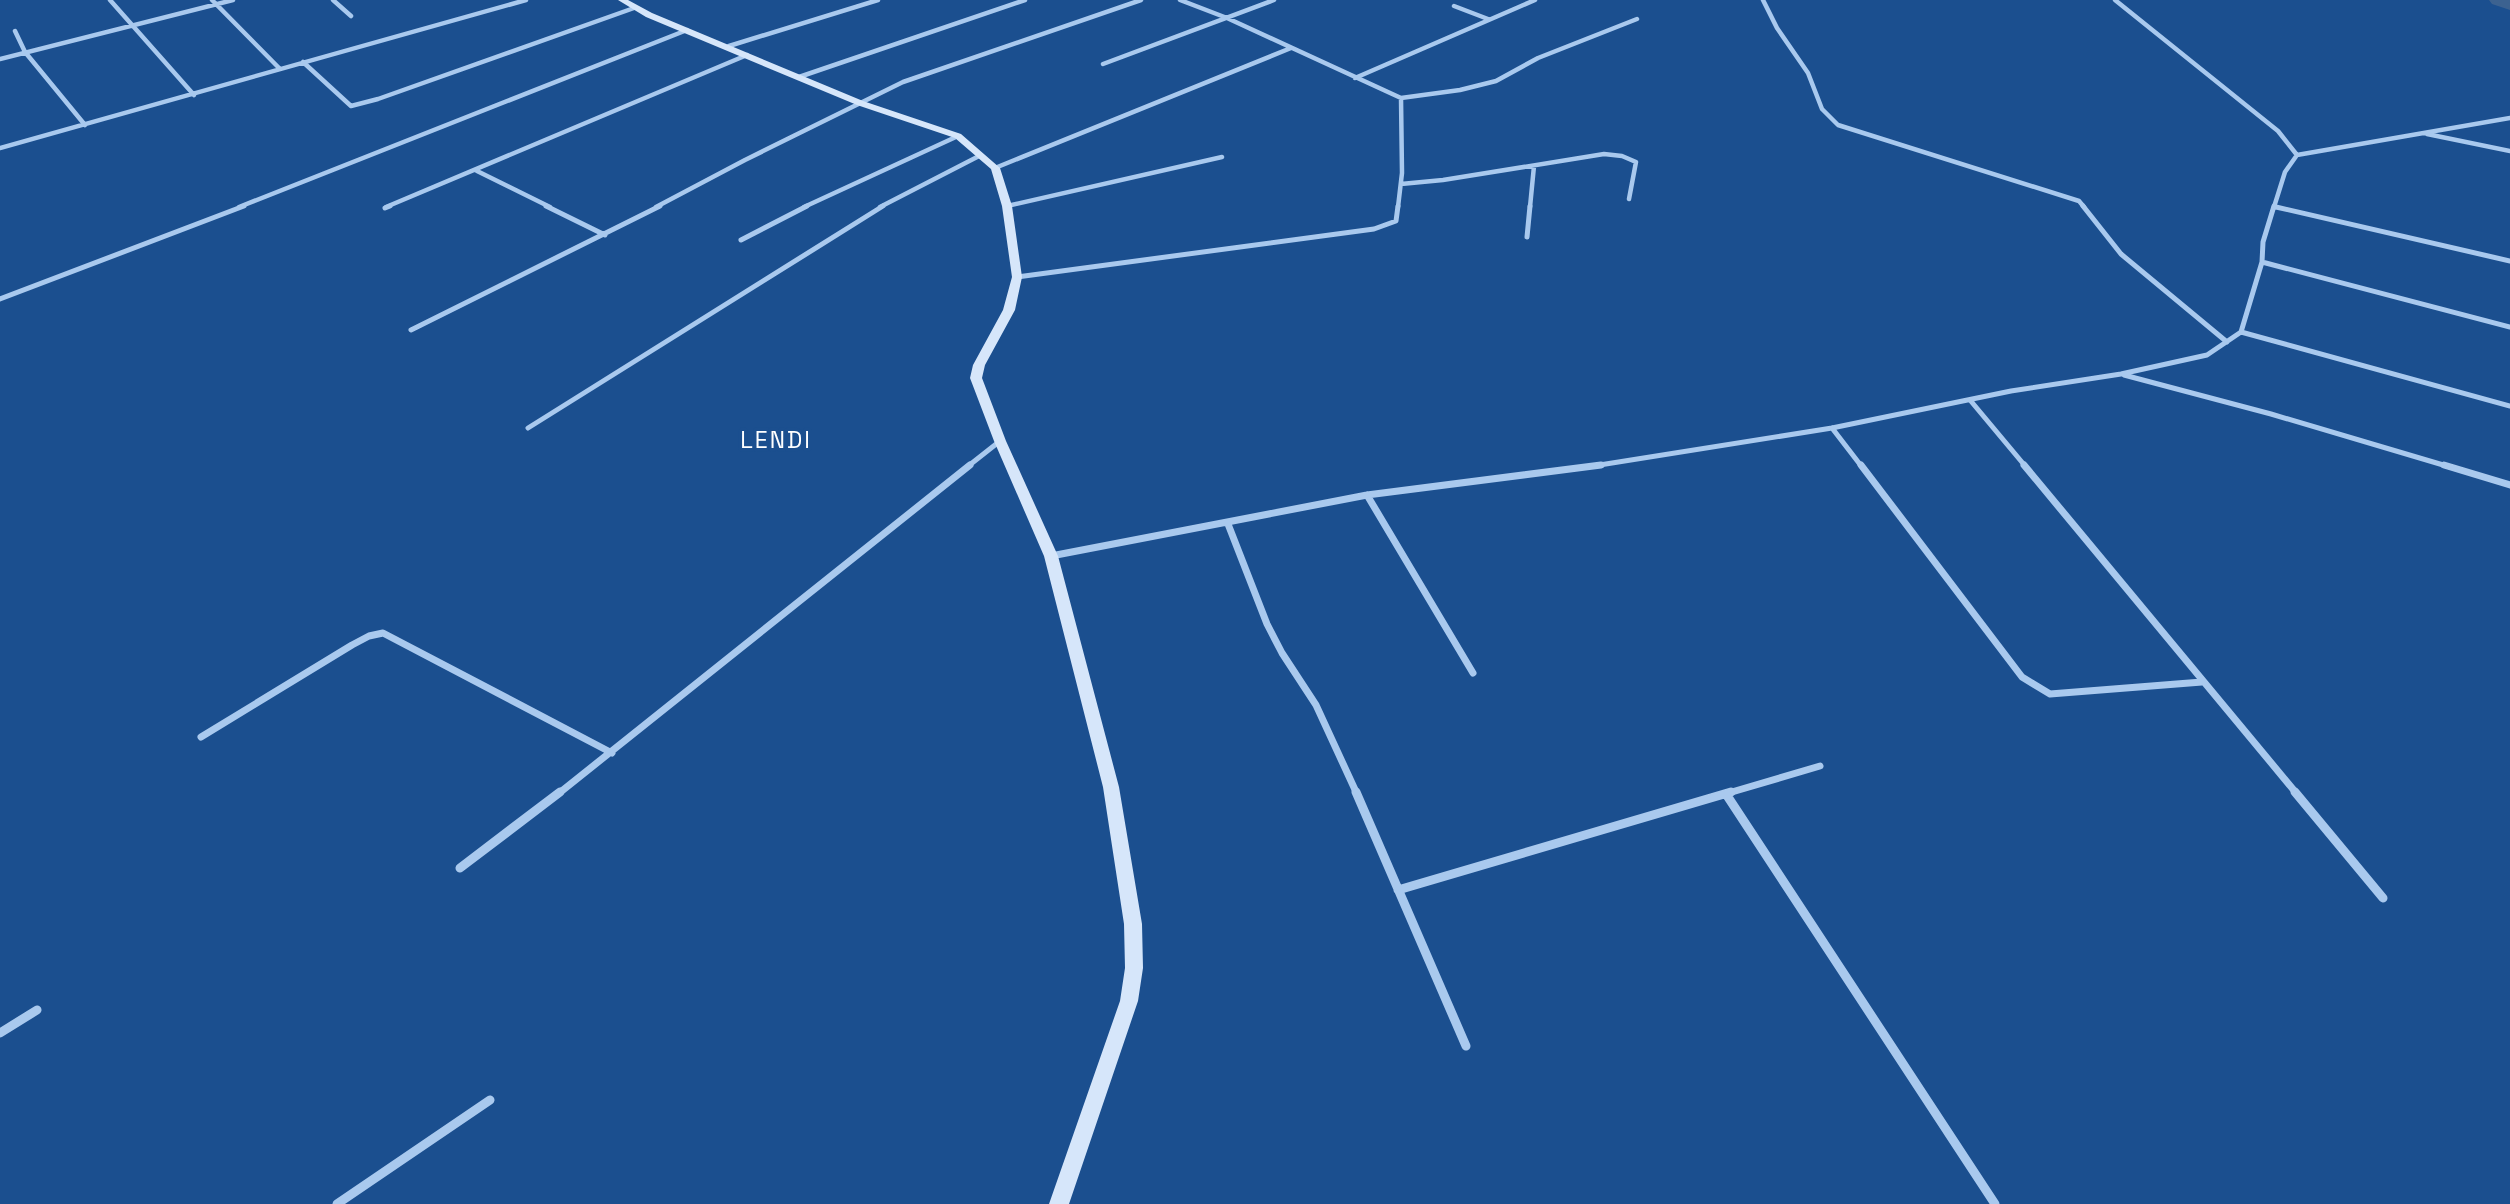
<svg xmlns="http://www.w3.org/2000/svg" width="2510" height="1204" font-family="'Space Grotesk',sans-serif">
	<rect width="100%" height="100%" fill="#1b4f8f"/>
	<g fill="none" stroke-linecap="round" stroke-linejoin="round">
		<path fill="#3c6290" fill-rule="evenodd" d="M2489,0H2510V10L2492,4Z"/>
		<path stroke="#a9c9ee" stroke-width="4.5" d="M110,0L194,95
			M212,0L280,69
			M333,0L351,16
			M1180,0L1227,18L1401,98L1460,90L1496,81L1538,58L1637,19
			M1763,0L1777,28L1808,73L1822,109L1838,125L2079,201L2084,207
			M2115,0L2278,131L2297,155L2285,172L2274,207
			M1454,6L1488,19
			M15,31L25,52L85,125
			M729,46L878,0
			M0,59L233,0
			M303,62L351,106L378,99L634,8
			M1103,64L1274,0
			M799,77L1025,0
			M1355,78L1535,0
			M2427,134L2510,151
			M0,148L526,0
			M2297,155L2510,118
			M995,168L1291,48
			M477,171L550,207
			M1401,184L1443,180L1604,154L1622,156L1636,162L1629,199
			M1007,206L1222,157
			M239,207L687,30
			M386,207L747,55
			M656,207L745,160L903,82L1141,0
			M804,207L958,136
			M880,207L981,155
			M1398,207L1402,173L1401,98
			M1530,207L1534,166"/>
		<path stroke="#a9c9ee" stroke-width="5" d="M546,206L605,235
			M2083,206L2121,254L2227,342
			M2276,207L2510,261
			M385,208L390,206
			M1527,237L1530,206
			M741,240L807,206
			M2262,262L2510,327
			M1017,277L1374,229L1396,221L1398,206
			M0,299L244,206
			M411,330L660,206
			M2241,332L2510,406
			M2124,375L2271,414L2450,467
			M1970,400L2026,467
			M528,428L883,206
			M1832,428L1862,467
			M967,467L1000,441
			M1587,467L1832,428L2011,391L2121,374L2207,355L2241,332L2262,262L2263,242L2274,206"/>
		<path stroke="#a9c9ee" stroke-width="7" d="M1861,465L2022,677L2050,694L2202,682
			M2024,465L2297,794
			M2444,465L2510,485
			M1367,495L1473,673
			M1228,524L1267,624L1282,653L1316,705L1357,794
			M1051,556L1367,495L1601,465
			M201,737L352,645L369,636L383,633L612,753
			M558,794L970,465
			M1725,794L1820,766"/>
		<path stroke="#a9c9ee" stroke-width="9" d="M1356,792L1466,1046
			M2295,792L2383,898
			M1726,794L1995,1204
			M460,868L560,792
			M1398,890L1731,792
			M0,1033L37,1010
			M337,1204L490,1100"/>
		<path fill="#d6e6fa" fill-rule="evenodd" d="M618,0H628L652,13L863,101L961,134L1000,168L1012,206L1022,277L1015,310L985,365L982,378L1006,441L1058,556L1119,787L1142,924L1143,968L1138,1001L1069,1204H1049L1120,1001L1125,968L1124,924L1103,787L1044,556L994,441L970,378L973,365L1003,310L1012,277L1002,206L991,169L955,138L857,105L646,17Z"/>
	</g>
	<g text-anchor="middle" stroke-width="7" stroke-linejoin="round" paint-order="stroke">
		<g font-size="23" letter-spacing="2" fill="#fff" stroke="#1b4f8f">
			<text x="776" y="448">LENDI</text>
		</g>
	</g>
</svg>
